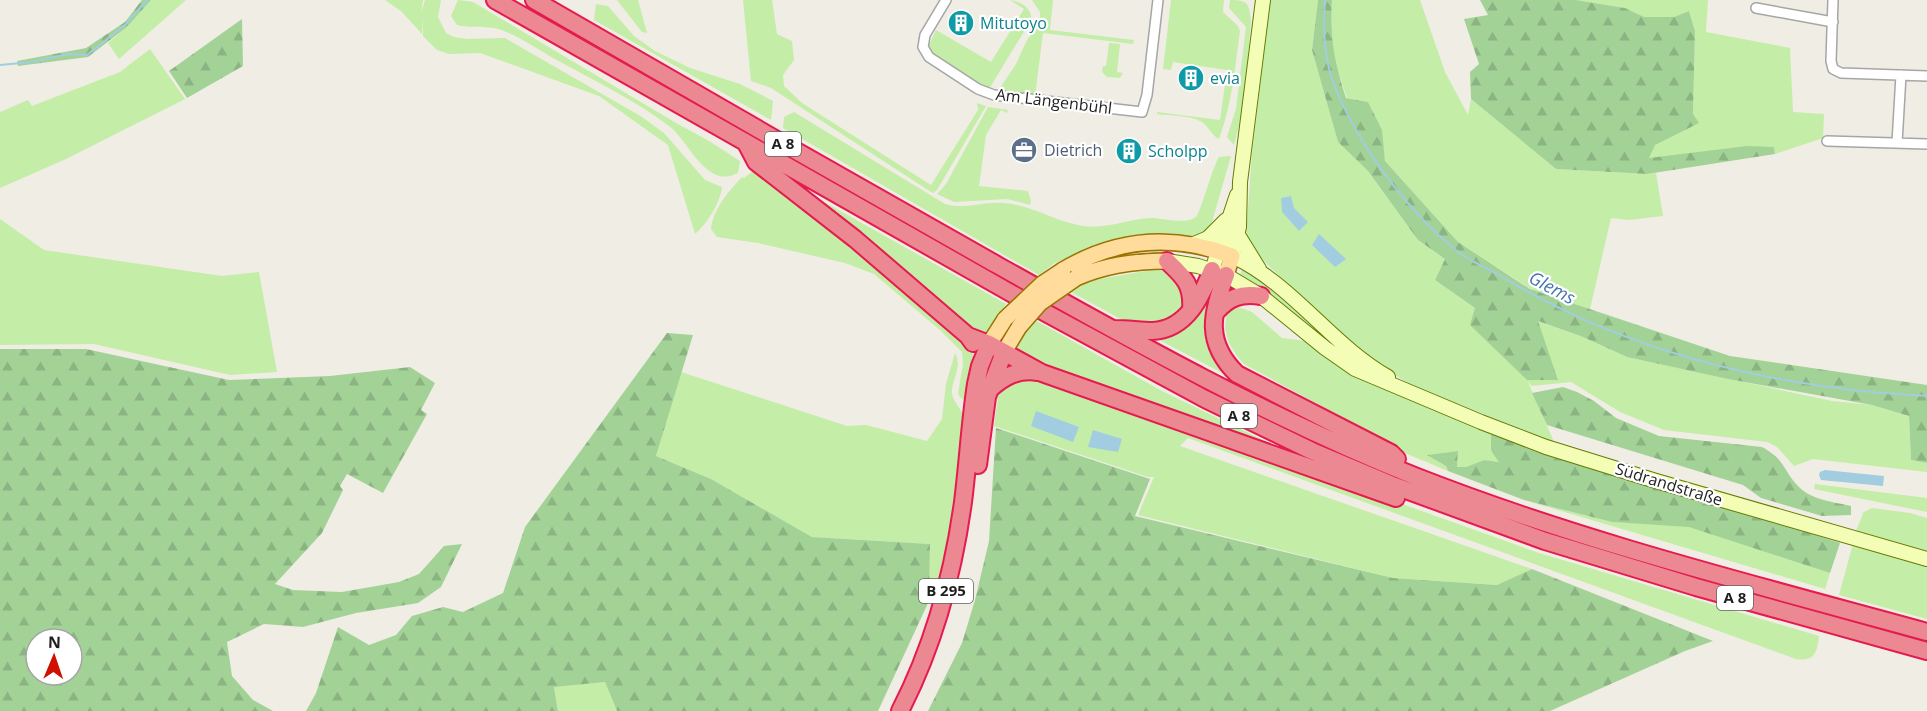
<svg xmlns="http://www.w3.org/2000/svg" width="1927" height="711" font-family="'Open Sans',sans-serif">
	<defs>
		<pattern id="forest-firs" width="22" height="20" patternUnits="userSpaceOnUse" patternTransform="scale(1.5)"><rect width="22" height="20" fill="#a3d297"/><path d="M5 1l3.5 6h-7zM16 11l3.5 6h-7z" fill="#8cb482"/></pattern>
	</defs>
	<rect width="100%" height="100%" fill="#f0ede4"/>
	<path fill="#c4eda8" d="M151,0H186L119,59L108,43L127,27Z
		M385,0H423L421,13L425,0H441L438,17L446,33L454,37L467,39L505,38L642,117L664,133L705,180L722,187C720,203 707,224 695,234L668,145L599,96L480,53L449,54L437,50L423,36L422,16V34L401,11Z
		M458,0L473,2L676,123L709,141L740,161L738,173C706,190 690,142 669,126C635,100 593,80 555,59C539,50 511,31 494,28C482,26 469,28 457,25L451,16Z
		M617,0H638L647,33L642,32Z
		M743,0H772L777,34L792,41L794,60L783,75L784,86L802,103L931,185L978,110L977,103L986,106L937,190L933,193L928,190L771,88L751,81Z
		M1010,0C1020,1 1033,9 1031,20L989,89L933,55L929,45L936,30L991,62L1024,9Z
		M1032,0H1053L1050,30L1134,40L1133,44L1043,33L1035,96L998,91L1016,64L1027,40L1040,22V12Z
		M1171,0H1224L1223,12L1238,26L1240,31C1235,68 1232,104 1219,139C1212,136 1209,127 1202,122C1191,115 1170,116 1157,114V112L1220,120L1227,70L1173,62L1171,70L1163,69Z
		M1230,0C1248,0 1249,3 1251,21C1247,63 1246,105 1234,145L1227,137L1236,109L1246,27L1229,8Z
		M1270,0H1318L1312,50L1338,142L1368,171L1418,240L1445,259L1435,280L1475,308L1527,380L1557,379L1537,321L1583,337L1627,357L1832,401L1872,405L1909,416L1911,460L1927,463V472L1813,459L1794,466L1777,447L1767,442L1664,430L1620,412L1571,382L1532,386L1528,382L1554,442L1415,387L1378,365L1342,334L1273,270L1249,246L1246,236L1252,154Z
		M1332,0H1420L1445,72L1468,115L1471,99L1556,169L1647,174L1656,173L1663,216L1629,220L1611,218L1590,309L1534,291L1458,242L1385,161L1381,130L1368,102L1347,98L1335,63L1331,42Z
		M1576,0H1708L1706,32L1790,48L1793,112L1824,114L1823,138L1775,154L1774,147L1649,158L1654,143L1693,114L1695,31L1689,11L1674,17H1643L1625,8Z
		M596,4L608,6L634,36L655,51L690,68L740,84L773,101L771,120L594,20Z
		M1109,43L1120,44L1117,72L1123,73L1120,78L1107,77L1102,72L1103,66H1106Z
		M150,49L185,99L66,159L0,188V112L28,100L32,106L120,72Z
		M988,107L1008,110L1007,113L1001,110L986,135L979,186L1028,191L1031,201L1030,205L1007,199L954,202L937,194L946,184Z
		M794,112L945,204C967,210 983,201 1004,203C1030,205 1053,220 1078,225C1102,231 1127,219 1151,218C1163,218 1186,225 1196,217C1201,212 1212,168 1219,157L1231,156L1212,222L1205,233L1195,237L1097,246L1055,263L1039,275L783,128L784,117Z
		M756,169L818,216L970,346C978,363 970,383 966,400L962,399L958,394L963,364L962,352L940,330L874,274L845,263L758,243L717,237L711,229C713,209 729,191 742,177L744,178Z
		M803,190L1006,304L983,339Z
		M0,219L44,250L222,276L259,272L277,372L230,375L94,344L0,345Z
		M1152,270L1169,271L1180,277L1187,307L1161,326L1128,323L1069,291L1083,283L1082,282Z
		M1242,270L1265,283L1350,360L1240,275Z
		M1213,281L1226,373V375L1161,341L1165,332Z
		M1235,304L1238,307L1252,312L1282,338L1306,341L1491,430L1500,462L1484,460L1466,467H1457L1458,451L1428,455L1446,466L1448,471C1411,455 1350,433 1321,406L1244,364L1237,356L1229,343L1225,328L1227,312Z
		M1035,320L1162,391L1284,450L1047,368L1017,351C1014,338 1027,330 1035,320Z
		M955,353C963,368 951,379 952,394C954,404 964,411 966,423C967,434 963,448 962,460C957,506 947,552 939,598L929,601L930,544L812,537L711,479L656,456L681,372L847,426L866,425L927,441L942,419L946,384Z
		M1023,374L1296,466L1539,553L1819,636C1817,652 1815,662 1796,659L1188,438L1180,446L1532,569L1498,585L1393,578L1138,515L1154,477H1148L994,426L999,391Z
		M1815,484L1927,498V512L1814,489Z
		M1524,500L1612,522L1689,526L1830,573L1825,589Z
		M1872,508L1910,513L1927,518V552L1856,531L1863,514L1862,513Z
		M1854,540L1927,565V619L1839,595Z
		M605,682L617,711H558L554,686Z"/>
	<path fill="url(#forest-firs)" fill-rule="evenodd" d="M142,0H151L127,27L88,57L18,66L17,61L86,48L125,22Z
		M1318,0H1332C1330,40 1334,60 1346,98L1368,102L1382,130L1385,161L1458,242L1530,289L1730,356L1927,385V463L1911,460L1909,416L1872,405L1728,379L1627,357L1583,337L1538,321L1558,380H1527L1470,325L1475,308L1435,280L1445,259L1418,240L1368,171L1338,142L1312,50Z
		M1480,0H1576L1625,8L1644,17H1674L1689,11L1695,31L1693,114L1699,123L1655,145L1649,158L1747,146L1774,147L1775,154L1647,174L1556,169L1471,99L1470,72L1479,64L1464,19L1488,15Z
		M242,19L243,66L187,98L169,71Z
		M667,333L693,335L656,456L711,479L812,537L930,544L929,601L878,711H617L605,682L554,687L558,711H306L316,693L338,627L369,645L396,635L412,616L443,607L463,612L503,593L525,527Z
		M0,349H86L229,380L330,376L410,367L435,383L421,410L427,414L383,493L347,474L340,486L343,490L322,533L275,584L293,590L342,592L399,582L419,574L444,546L462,544L441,587L418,603L356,613L303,627L264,624L227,642L232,676L253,700L273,711H0ZM36,639H72V675H36Z
		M1563,387L1577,392L1594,401L1616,418L1659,436L1762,447C1786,460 1782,469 1798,486C1811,500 1834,502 1851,506V515L1822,516L1761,498L1743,485L1547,425L1532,393Z
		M996,428L1150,479L1135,516L1393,578L1497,585L1532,569L1713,641L1685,651L1550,711H928L962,643L975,600L989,541Z
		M1491,430L1840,543L1830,573L1689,527L1612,522L1524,500L1448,471L1446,466L1427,455L1458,451L1457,467H1466L1484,460L1499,462L1491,450Z"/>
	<path fill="#a2cde0" d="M1291,196L1294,208L1308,222L1299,231L1282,212L1281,198Z
		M1319,234L1346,259L1335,267L1312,245Z
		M1036,411L1079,427L1073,442L1031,426Z
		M1093,430L1122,439L1118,452L1088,447Z
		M1825,470L1884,476L1883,486L1821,480L1819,475L1820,472Z"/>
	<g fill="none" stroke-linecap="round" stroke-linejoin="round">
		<path stroke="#a2cde0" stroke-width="2" d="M1325,0C1320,63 1333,92 1365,145C1389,183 1419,219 1453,248C1467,260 1487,268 1504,278C1630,354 1780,389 1927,396
			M0,65L32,62L68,54L87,55L126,24L147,0"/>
		<defs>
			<path id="street" d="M946,0L925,35L923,47L929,57L978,89L994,95L1142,112L1147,95L1158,0
				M1833,0L1831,61L1833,69L1841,73L1927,76
				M1756,8L1833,22
				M1827,141L1927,144
				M1897,143L1901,75"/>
			<path id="secondary" d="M1263,0L1240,182L1239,227L1232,256C1293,284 1330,344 1388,377
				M1238,235L1259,269
				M1194,244L1208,238L1226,220
				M1167,261L1198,266L1226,275L1261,296L1325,348L1355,369L1481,422L1546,447L1656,481L1927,559
				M1212,270L1237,195"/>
			<path id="primary" d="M1063,270C1117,238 1174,234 1232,256L1226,275
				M1076,278C1105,265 1135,261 1167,261
				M989,344L1005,319
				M1004,352L1019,327"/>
			<path id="highway" d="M495,0L1046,313L1205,399L1312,451L1395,486L1545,541L1696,587L1927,651
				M534,0C686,88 837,175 990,261C1129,339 1269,418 1417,477C1583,542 1756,585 1927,632
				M746,143L756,162L855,239L968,336L973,343
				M1167,261C1184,277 1193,285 1191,310
				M1226,275C1211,314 1205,343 1237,374L1391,453L1397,459
				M1216,312C1229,297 1241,293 1261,296
				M1115,329C1128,329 1141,331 1153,331C1187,329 1201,297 1212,270
				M968,336L989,344L1042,373L1396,498
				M989,390C1004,376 1018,369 1038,372
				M978,465L987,397L1004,352
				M900,711C934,645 953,575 963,502C968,463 970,423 976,384L980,366L989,344"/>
		</defs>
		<use href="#street" stroke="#a6a6a6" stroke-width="12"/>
		<use href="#secondary" stroke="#647c00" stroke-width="16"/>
		<use href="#primary" stroke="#9a7300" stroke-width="18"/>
		<use href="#highway" stroke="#e51b4f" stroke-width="20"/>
		<use href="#street" stroke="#fff" stroke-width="9"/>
		<use href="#secondary" stroke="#f3fdb6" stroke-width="14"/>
		<use href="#primary" stroke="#ffdc9b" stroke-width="15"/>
		<use href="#highway" stroke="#ec8892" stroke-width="16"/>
		<defs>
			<path id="primary-bridge" d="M1005,319L1042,284L1063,270
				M1019,327L1040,303L1076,278"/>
		</defs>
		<use href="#primary-bridge" stroke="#9a7300" stroke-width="18" stroke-linecap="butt"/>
		<use href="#primary-bridge" stroke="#ffdc9b" stroke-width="15"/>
	</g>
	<defs>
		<symbol id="building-disc" viewBox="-11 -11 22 22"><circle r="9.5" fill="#0f9aa8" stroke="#fff"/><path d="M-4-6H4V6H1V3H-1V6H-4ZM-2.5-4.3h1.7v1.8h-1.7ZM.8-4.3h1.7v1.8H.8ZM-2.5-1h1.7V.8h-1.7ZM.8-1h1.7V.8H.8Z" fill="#fff"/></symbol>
		<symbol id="office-disc" viewBox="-11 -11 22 22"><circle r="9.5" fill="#5c6f8a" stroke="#fff"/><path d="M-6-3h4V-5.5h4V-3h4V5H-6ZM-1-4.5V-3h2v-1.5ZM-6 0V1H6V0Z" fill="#fff"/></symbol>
	</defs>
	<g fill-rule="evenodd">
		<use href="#building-disc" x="946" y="8" width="30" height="30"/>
		<use href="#building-disc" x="1176" y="63" width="30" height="30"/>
		<use href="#office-disc" x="1009" y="135" width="30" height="30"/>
		<use href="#building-disc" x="1114" y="136" width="30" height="30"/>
	</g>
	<g text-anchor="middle" stroke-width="4.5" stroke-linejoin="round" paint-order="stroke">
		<g fill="#fff" stroke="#626262" stroke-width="1.5">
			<rect x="765" y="132" width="36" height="24" rx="4.5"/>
			<rect x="1221" y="404" width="36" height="24" rx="4.5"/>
			<rect x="919" y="579" width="54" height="24" rx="4.5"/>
			<rect x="1717" y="586" width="36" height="24" rx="4.5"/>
		</g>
		<g font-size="15" font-weight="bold" fill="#1f1f1f">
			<text x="783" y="149">A 8</text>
			<text x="1239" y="421">A 8</text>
			<text x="946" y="596">B 295</text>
			<text x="1735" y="603">A 8</text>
		</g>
		<g font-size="16" fill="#0d838f" stroke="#fff" text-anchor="start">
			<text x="980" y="29">Mitutoyo</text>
			<text x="1210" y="84">evia</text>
			<text x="1148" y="157">Scholpp</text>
		</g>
		<g font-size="16" fill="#1f1f1f" stroke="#fff">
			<text transform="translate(1054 101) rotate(7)" y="6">Am Längenbühl</text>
			<text transform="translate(1669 484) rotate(17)" y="6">Südrandstraße</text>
		</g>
		<g font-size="16" fill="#4e5e75" stroke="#fff" text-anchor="start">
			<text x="1044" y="156">Dietrich</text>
		</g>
		<g font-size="18" font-style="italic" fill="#4574b4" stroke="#fff">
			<text transform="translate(1552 288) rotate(28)" y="6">Glems</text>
		</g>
	</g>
	<g transform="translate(54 657) rotate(2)"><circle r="28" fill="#ffffff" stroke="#a5a5a5" stroke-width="1.5"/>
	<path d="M0-4.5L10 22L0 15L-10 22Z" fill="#ce1100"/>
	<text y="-9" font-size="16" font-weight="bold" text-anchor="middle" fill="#1f1f1f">N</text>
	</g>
</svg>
